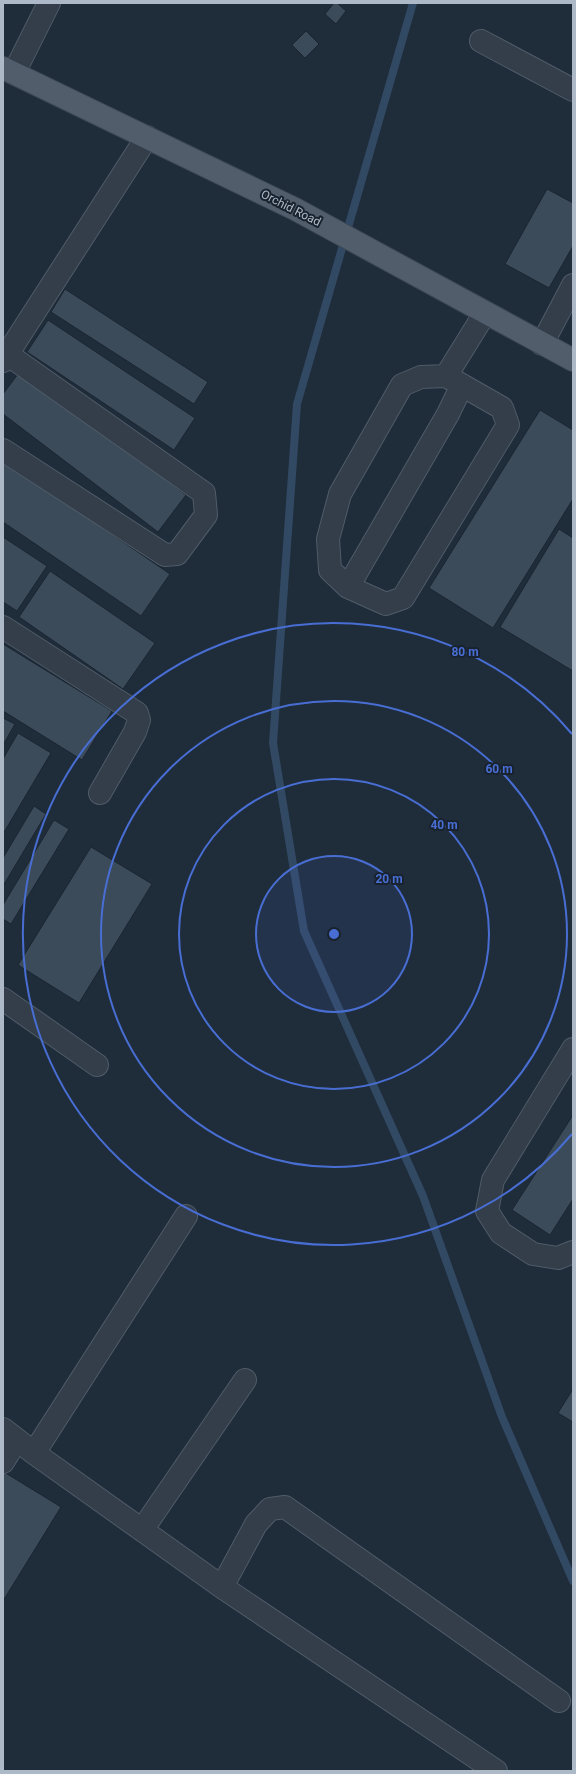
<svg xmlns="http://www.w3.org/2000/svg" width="576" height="1774" font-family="Roboto,sans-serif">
	<rect width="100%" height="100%" fill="#1f2c3a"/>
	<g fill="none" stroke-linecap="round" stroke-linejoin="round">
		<path stroke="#324963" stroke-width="8" d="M413,3L297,404L273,743L304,931L423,1196L502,1417L573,1581"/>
	</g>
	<path fill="#3b4b5a" stroke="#1b2531" d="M334,3H337L346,11L336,24L325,14Z
		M306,31L319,44L305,58L292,45Z
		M547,189L573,203V246L549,288L505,264Z
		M65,289L208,382L194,404L51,312Z
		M48,320L195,418L174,450L27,352Z
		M21,370L186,495L158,532L3,414V394Z
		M540,410L573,430V499L493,628L429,588Z
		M3,460L170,574L141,616L3,522Z
		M559,529L573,538V671L500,627Z
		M3,537L47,566L17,611L3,602Z
		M50,571L155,643L123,689L19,617Z
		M3,644L112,711L82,760L3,711Z
		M3,718L15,724L3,745Z
		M18,733L51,753L3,834V759Z
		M34,806L46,814L3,886V858Z
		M54,820L69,829L11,924L3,919V905Z
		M91,847L152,884L79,1003L18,965Z
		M573,1115V1199L550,1235L512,1210Z
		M573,1389V1422L558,1413Z
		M4,1472L61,1507L3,1601V1475Z"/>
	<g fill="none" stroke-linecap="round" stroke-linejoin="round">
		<defs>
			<path id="minor" d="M481,41L573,90
				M14,73L49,3
				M542,344L573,285
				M3,361L147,137
				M446,376L421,377L402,385L340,494L328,539L330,570L348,587L448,414L462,385
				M3,450L165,555L177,554L206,515L204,493L7,354
				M348,587L386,604L403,598L508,425L502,408L446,376L485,313
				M3,627L137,713L139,720L135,732L100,793
				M3,999L97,1065
				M573,1049L493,1180L487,1211L501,1233L533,1254L558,1258L573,1252
				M3,1429L34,1453L222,1587L496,1771
				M34,1453L186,1216
				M3,1462L16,1441
				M142,1530L245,1380
				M222,1587L256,1524L270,1509L285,1507L559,1701"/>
			<path id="major" d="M3,68L295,209L573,360"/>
		</defs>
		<use href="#minor" stroke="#505c68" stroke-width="24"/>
		<use href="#major" stroke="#3c4754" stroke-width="24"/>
		<use href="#minor" stroke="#333e4a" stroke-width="22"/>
		<use href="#major" stroke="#515d6a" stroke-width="22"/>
	</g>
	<circle cx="334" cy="934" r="78" fill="#486ed3" fill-opacity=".12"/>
	<g fill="none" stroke="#486ed3" stroke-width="2">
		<circle cx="334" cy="934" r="78"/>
		<circle cx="334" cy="934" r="155"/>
		<circle cx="334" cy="934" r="233"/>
		<path d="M572 1134A311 311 0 1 1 572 734"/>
	</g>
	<g text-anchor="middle" stroke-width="4" stroke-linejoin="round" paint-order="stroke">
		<g font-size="12" fill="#adb9c7" stroke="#19232f">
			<text transform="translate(291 208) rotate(27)" y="4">Orchid Road</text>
		</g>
	</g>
	<circle cx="334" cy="934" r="6" fill="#486ed3" stroke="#19232f" stroke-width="2"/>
	<g font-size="12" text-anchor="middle" font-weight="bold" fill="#486ed3" stroke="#19232f" stroke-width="4" stroke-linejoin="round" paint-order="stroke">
		<text x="465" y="656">80 m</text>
		<text x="499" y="773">60 m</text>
		<text x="444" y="829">40 m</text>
		<text x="389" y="883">20 m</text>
	</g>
	<rect width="576" height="1774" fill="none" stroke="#adb9c7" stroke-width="8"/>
</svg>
